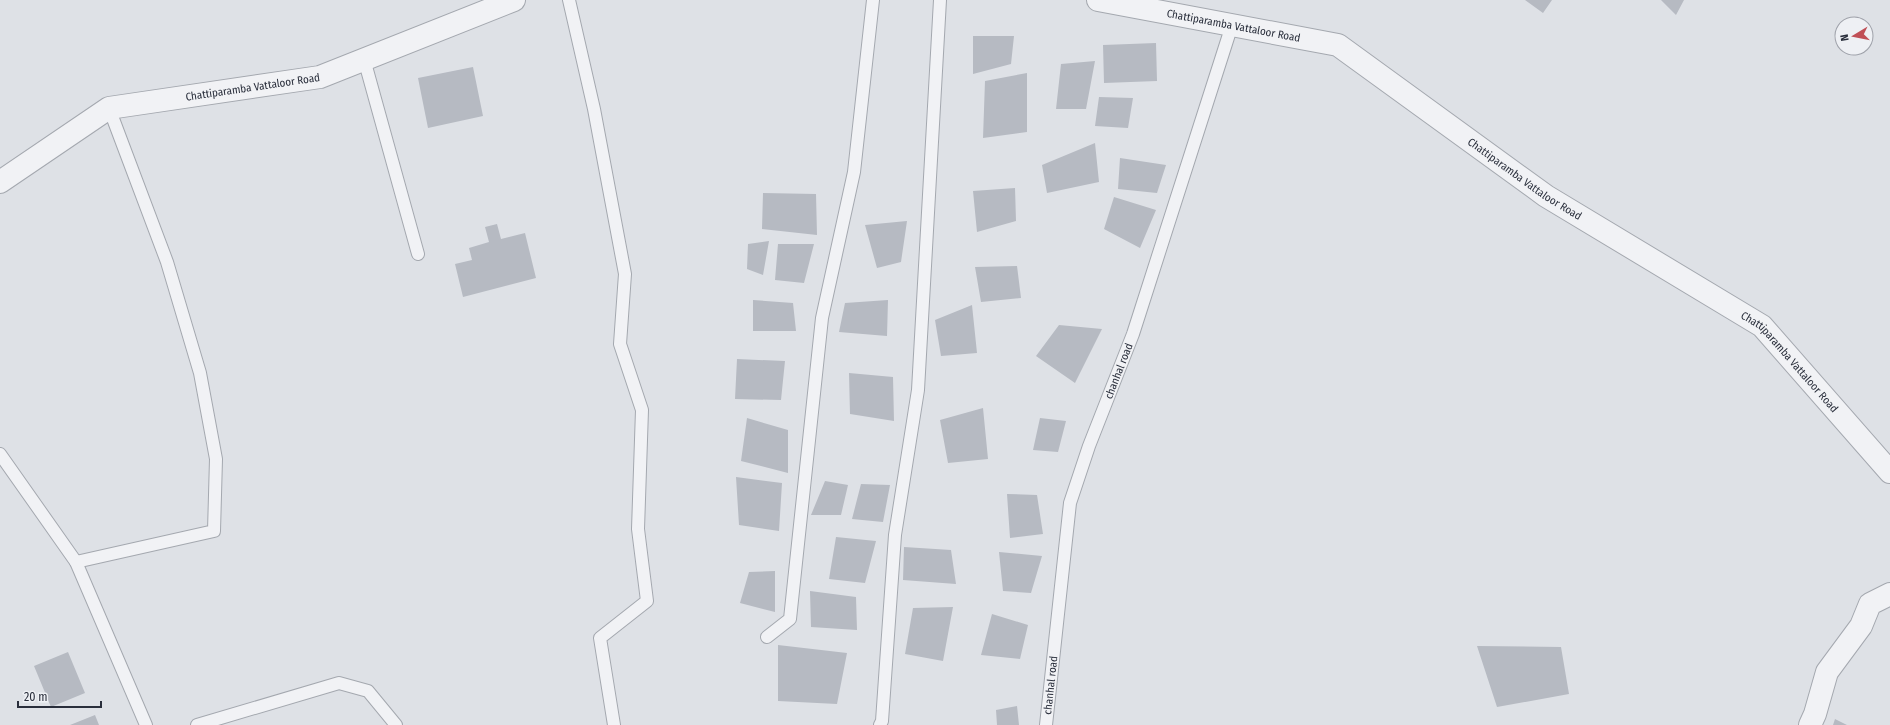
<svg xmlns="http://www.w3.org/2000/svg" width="1890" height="725" font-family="'Fira Sans Condensed',sans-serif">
	<rect width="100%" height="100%" fill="#dee1e6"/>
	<path fill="#b6bac2" d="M1525,0H1552L1543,13Z
		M1661,0H1684L1676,15Z
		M973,36H1014L1011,64L973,74Z
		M1156,43L1157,81L1104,83L1103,45Z
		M1095,61L1086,109H1056L1061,64Z
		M473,67L483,116L428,128L418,78Z
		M1027,73V132L983,138L985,81Z
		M1099,97L1133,98L1128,128L1095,126Z
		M1095,143L1099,182L1047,193L1042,165Z
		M1120,158L1166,165L1157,193L1118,189Z
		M1015,188L1016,221L977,232L973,191Z
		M763,193L816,194L817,235L762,229Z
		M1114,197L1156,210L1140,248L1104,229Z
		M907,221L901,262L877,268L865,225Z
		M497,224L501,239L525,233L536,278L463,297L455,264L472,260L469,248L489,242L485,227Z
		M769,241L763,275L747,269L748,244Z
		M778,244H814L804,283L775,280Z
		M1017,266L1021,298L981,302L975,267Z
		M753,300L793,303L796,331H753Z
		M888,300L887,336L839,332L845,303Z
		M972,305L977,353L941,356L935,320Z
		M1059,325L1102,329L1075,383L1036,356Z
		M737,359L785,361L781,400L735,399Z
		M849,373L893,377L894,421L850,414Z
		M983,408L988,459L948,463L940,420Z
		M747,418L788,430V473L741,461Z
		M1040,418L1066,421L1058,452L1033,450Z
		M736,477L782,483L779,531L739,525Z
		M825,481L848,485L841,515H811Z
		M861,484L890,485L883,522L852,519Z
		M1007,494L1037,495L1043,534L1010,538Z
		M836,537L876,541L865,583L829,579Z
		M904,547L951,550L956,584L903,580Z
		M999,552L1042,556L1031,593L1003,591Z
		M775,571V612L740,603L749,572Z
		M810,591L856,597L857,630L811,627Z
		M953,607L943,661L905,654L913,608Z
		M992,614L1028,625L1020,659L981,655Z
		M778,645L847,653L837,704L778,701Z
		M1477,646L1561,647L1569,694L1497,707Z
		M68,652L85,693L51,707L34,666Z
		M1017,706L1019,725H997L996,710Z
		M95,715L99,725H70Z
		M1835,719L1847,725H1833Z"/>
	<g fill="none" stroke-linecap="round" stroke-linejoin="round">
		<defs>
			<g id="service">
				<path d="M569,0L594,109L625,274L620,344L642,410L638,529L647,601L600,638L614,725"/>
				<path d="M364,59L418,254"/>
				<path d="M109,108L167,262L200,373L216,459L214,531L76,562L146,725"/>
				<path d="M0,454L76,562"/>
				<path d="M767,637L790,619L822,318L854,172L873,0"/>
				<path d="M197,725L339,683L368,691L396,725"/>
				<path d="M880,725L882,721L895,535L918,390L940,0"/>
				<path id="s1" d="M1046,725L1070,503L1089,446L1133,334L1232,25"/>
			</g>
			<g id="minor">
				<path id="s2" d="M1098,0L1338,45L1546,196L1762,326L1890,472"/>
				<path id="s3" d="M0,182L109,108L320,77L514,0"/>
				<path d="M1810,725L1815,714L1827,672L1861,626L1870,604L1890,594"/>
			</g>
		</defs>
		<use href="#service" stroke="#a4a8af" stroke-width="14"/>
		<use href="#minor" stroke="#a4a8af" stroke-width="24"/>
		<use href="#service" stroke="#f1f2f5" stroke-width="12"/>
		<use href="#minor" stroke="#f1f2f5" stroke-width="22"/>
	</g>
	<g text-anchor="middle" stroke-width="3" stroke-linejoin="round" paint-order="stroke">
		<g font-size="11" fill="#292e3b" stroke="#eef0f4">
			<text dy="4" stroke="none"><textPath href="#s2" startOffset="138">Chattiparamba Vattaloor Road</textPath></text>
			<text dy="4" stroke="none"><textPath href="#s3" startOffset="277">Chattiparamba Vattaloor Road</textPath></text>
			<text dy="4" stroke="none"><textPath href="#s2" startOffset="474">Chattiparamba Vattaloor Road</textPath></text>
			<text dy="4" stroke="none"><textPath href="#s2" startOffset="798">Chattiparamba Vattaloor Road</textPath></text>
			<text dy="4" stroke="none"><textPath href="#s1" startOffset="364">chanhal road</textPath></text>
			<text dy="4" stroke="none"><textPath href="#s1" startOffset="40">chanhal road</textPath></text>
		</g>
	</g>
	<g transform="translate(1854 36) rotate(260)"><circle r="19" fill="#eef0f4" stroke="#9fa2aa"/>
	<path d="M0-3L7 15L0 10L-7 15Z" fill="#c04f56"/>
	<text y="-6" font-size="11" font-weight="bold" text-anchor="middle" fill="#292e3b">N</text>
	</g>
	<path d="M18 701v6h83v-6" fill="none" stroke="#292e3b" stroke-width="2"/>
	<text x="24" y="701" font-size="12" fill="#292e3b" stroke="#eef0f4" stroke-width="3" paint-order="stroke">20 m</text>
</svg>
